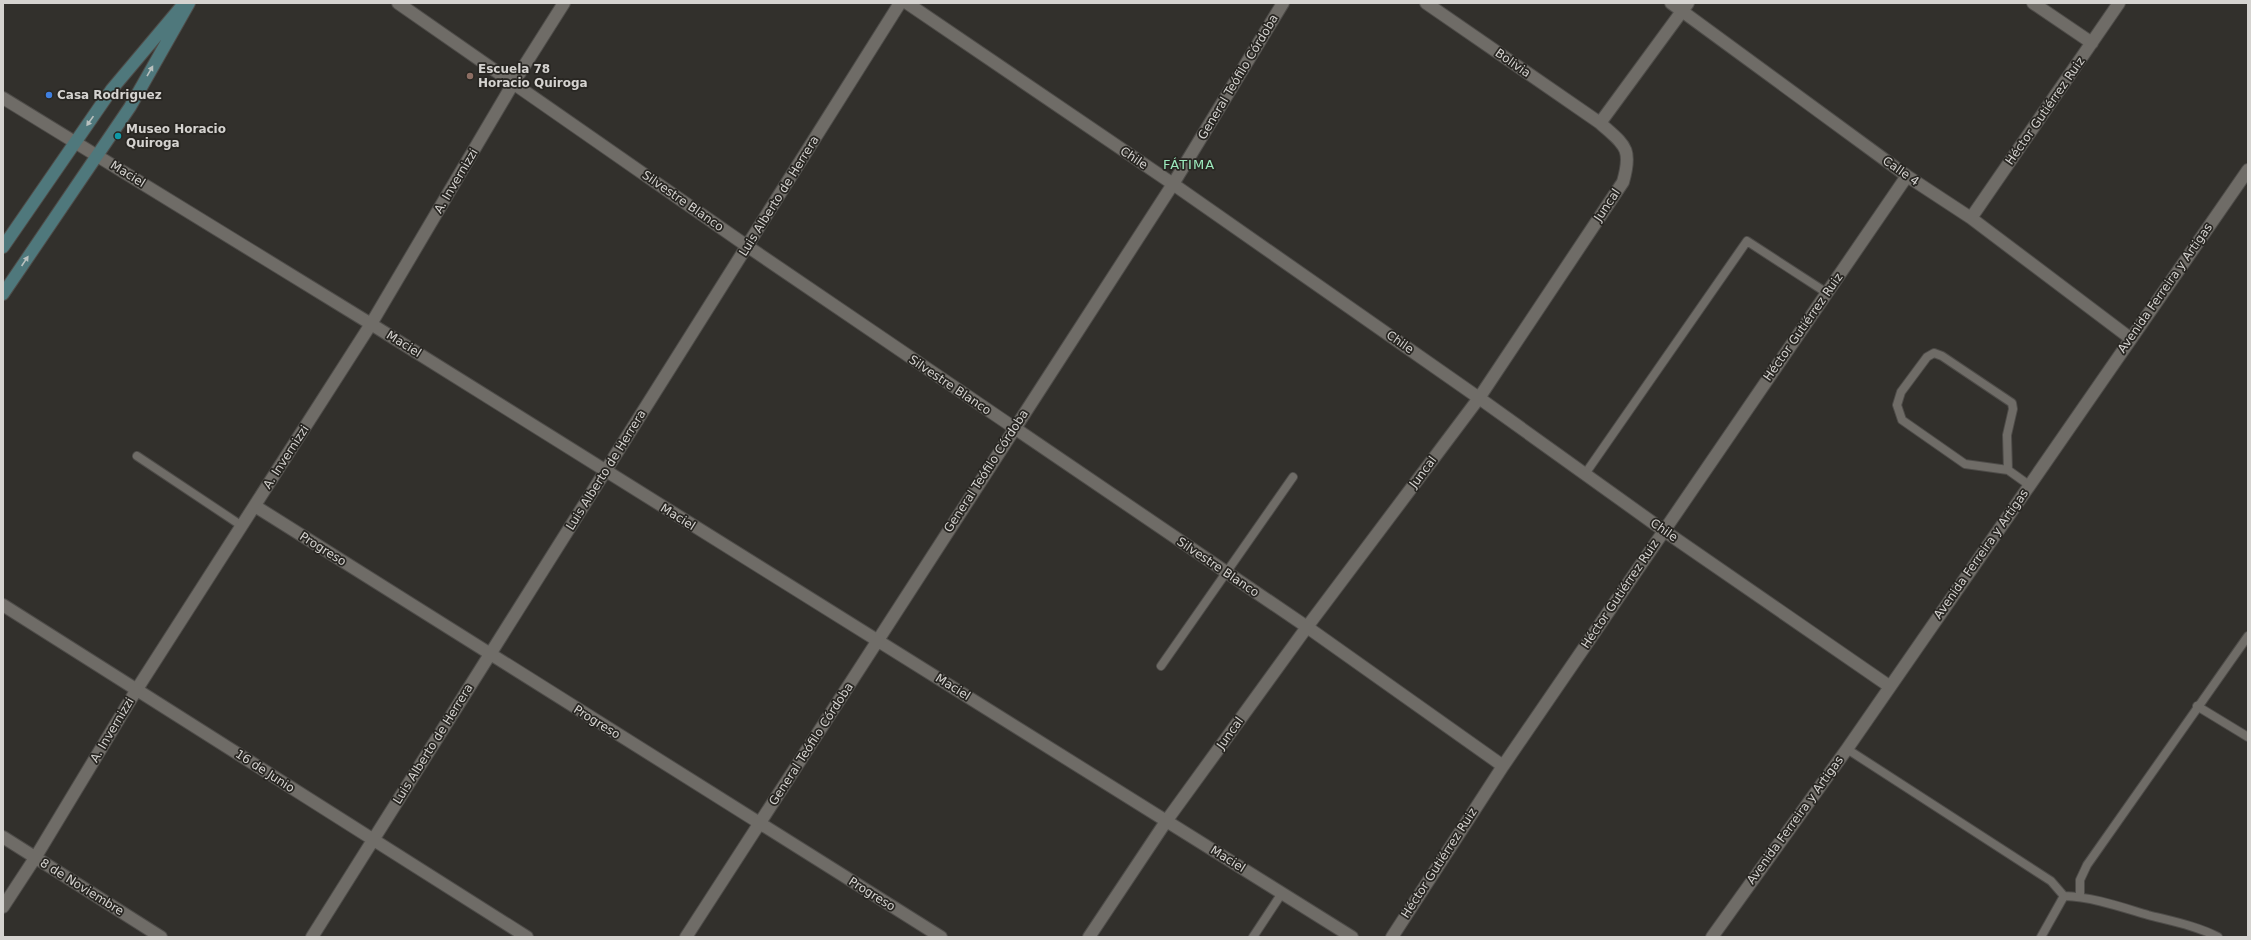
<svg xmlns="http://www.w3.org/2000/svg" width="2251" height="940" font-family="'DejaVu Sans',sans-serif">
	<rect width="100%" height="100%" fill="#32302c"/>
	<g fill="none" stroke-linecap="round" stroke-linejoin="round">
		<defs>
			<path id="lane" d="M137,456L242,526
				M2008,470L2007,435L2013,409L2012,403L1942,356L1934,353L1927,357L1901,392L1897,405L1902,420L1965,464L2008,470L2029,485
				M1585,474L1747,241L1827,293
				M1161,666L1293,477
				M2197,706L2248,737
				M1847,749L2051,881L2064,896L2041,937
				M2064,896C2093,897 2121,907 2148,915C2171,921 2197,926 2218,937
				M2080,897V880L2087,865L2248,636
				M1253,937L1282,893"/>
			<path id="street" d="M398,3L747,246L1307,627L1503,766
				M907,3L1173,184L1479,398L1663,530L1889,686
				M1671,3L1907,176L1971,218L2130,338
				M2033,3L2092,43
				M3,98L371,324L1352,937
				M1600,123L1688,3
				M1971,218L2119,3
				M255,506L941,937
				M3,605L527,937
				M3,837L161,937
				M3,907L35,858L137,689L371,324L514,82L564,3
				M312,937L900,3
				M686,937L1173,184L1283,3
				M1089,937L1167,820L1307,627L1479,398L1623,182C1633,147 1624,145 1600,123L1426,3
				M1392,937L1503,766L1907,176
				M1712,937L1847,749L2248,170"/>
			<path id="secondary" d="M3,247L112,89L181,7
				M3,294L130,107L189,3"/>
		</defs>
		<use href="#lane" stroke="#4e4c49" stroke-width="10"/>
		<use href="#street" stroke="#4e4c49" stroke-width="14"/>
		<use href="#secondary" stroke="#4e4c49" stroke-width="14"/>
		<use href="#lane" stroke="#6f6c67" stroke-width="8"/>
		<use href="#street" stroke="#6f6c67" stroke-width="12"/>
		<use href="#secondary" stroke="#4f787c" stroke-width="12"/>
	</g>
	<defs><path id="oneway-solid" d="M-6-.8H1V-3.2L6.5 0L1 3.2V.8H-6Z"/></defs>
	<g fill="#bac1bf">
		<use href="#oneway-solid" transform="translate(150 71) rotate(-60)"/>
		<use href="#oneway-solid" transform="translate(90 121) rotate(125)"/>
		<use href="#oneway-solid" transform="translate(25 261) rotate(-56)"/>
	</g>
	<circle fill="#8d6e63" stroke="#282622" stroke-width="1.5" cx="470" cy="76" r="4"/>
	<circle fill="#3f7fe0" stroke="#282622" stroke-width="1.5" cx="49" cy="95" r="4"/>
	<circle fill="#0f9aa8" stroke="#282622" stroke-width="1.5" cx="118" cy="136" r="4"/>
	<g text-anchor="middle" stroke-width="3.5" stroke-linejoin="round" paint-order="stroke">
		<g font-size="12" fill="#d5d3d0" stroke="#282622">
			<text transform="translate(1513 63) rotate(35)" y="4">Bolivia</text>
			<text transform="translate(1238 77) rotate(-59)" y="4">General Teófilo Córdoba</text>
			<text transform="translate(2045 111) rotate(-55)" y="4">Héctor Gutiérrez Ruiz</text>
			<text transform="translate(1134 158) rotate(34)" y="4">Chile</text>
			<text transform="translate(1901 171) rotate(35)" y="4">Calle 4</text>
			<text transform="translate(128 174) rotate(32)" y="4">Maciel</text>
			<text transform="translate(456 181) rotate(-59)" y="4">A. Invernizzi</text>
			<text transform="translate(779 196) rotate(-58)" y="4">Luis Alberto de Herrera</text>
			<text transform="translate(683 201) rotate(35)" y="4">Silvestre Blanco</text>
			<text transform="translate(1607 205) rotate(-56)" y="4">Juncal</text>
			<text transform="translate(2165 288) rotate(-55)" y="4">Avenida Ferreira y Artigas</text>
			<text transform="translate(1803 327) rotate(-55)" y="4">Héctor Gutiérrez Ruiz</text>
			<text transform="translate(1400 342) rotate(35)" y="4">Chile</text>
			<text transform="translate(404 344) rotate(32)" y="4">Maciel</text>
			<text transform="translate(950 385) rotate(34)" y="4">Silvestre Blanco</text>
			<text transform="translate(286 457) rotate(-57)" y="4">A. Invernizzi</text>
			<text transform="translate(606 470) rotate(-58)" y="4">Luis Alberto de Herrera</text>
			<text transform="translate(986 471) rotate(-57)" y="4">General Teófilo Córdoba</text>
			<text transform="translate(1423 472) rotate(-53)" y="4">Juncal</text>
			<text transform="translate(678 517) rotate(32)" y="4">Maciel</text>
			<text transform="translate(1664 530) rotate(35)" y="4">Chile</text>
			<text transform="translate(323 549) rotate(32)" y="4">Progreso</text>
			<text transform="translate(1981 554) rotate(-55)" y="4">Avenida Ferreira y Artigas</text>
			<text transform="translate(1218 567) rotate(34)" y="4">Silvestre Blanco</text>
			<text transform="translate(1620 594) rotate(-56)" y="4">Héctor Gutiérrez Ruiz</text>
			<text transform="translate(953 687) rotate(32)" y="4">Maciel</text>
			<text transform="translate(597 722) rotate(32)" y="4">Progreso</text>
			<text transform="translate(112 730) rotate(-59)" y="4">A. Invernizzi</text>
			<text transform="translate(1230 733) rotate(-54)" y="4">Juncal</text>
			<text transform="translate(433 744) rotate(-58)" y="4">Luis Alberto de Herrera</text>
			<text transform="translate(811 744) rotate(-57)" y="4">General Teófilo Córdoba</text>
			<text transform="translate(265 771) rotate(33)" y="4">16 de Junio</text>
			<text transform="translate(1795 820) rotate(-54)" y="4">Avenida Ferreira y Artigas</text>
			<text transform="translate(1228 859) rotate(32)" y="4">Maciel</text>
			<text transform="translate(1439 863) rotate(-57)" y="4">Héctor Gutiérrez Ruiz</text>
			<text transform="translate(82 887) rotate(32)" y="4">8 de Noviembre</text>
			<text transform="translate(872 894) rotate(32)" y="4">Progreso</text>
		</g>
		<g font-size="12" font-weight="bold" fill="#d5d3d0" stroke="#282622" text-anchor="start">
			<text x="478" y="73">Escuela 78<tspan x="478" dy="14">Horacio Quiroga</tspan></text>
			<text x="57" y="99">Casa Rodriguez</text>
			<text x="126" y="133">Museo Horacio<tspan x="126" dy="14">Quiroga</tspan></text>
		</g>
		<g font-size="13" letter-spacing="1" fill="#9ceabd" stroke="#282622">
			<text x="1189" y="169">FÁTIMA</text>
		</g>
	</g>
	<rect width="2251" height="940" fill="none" stroke="#d5d3d0" stroke-width="8"/>
</svg>
